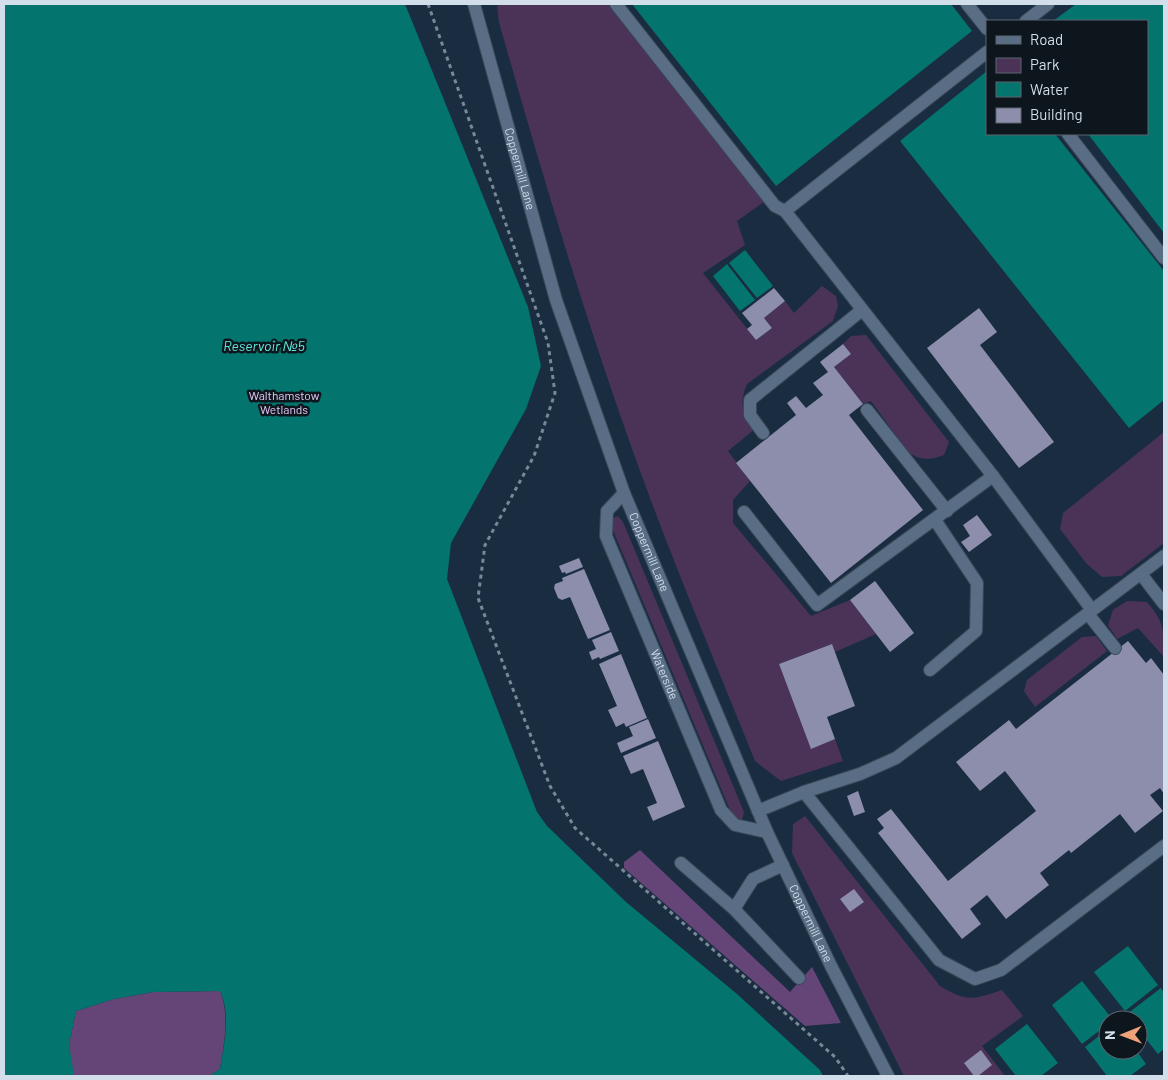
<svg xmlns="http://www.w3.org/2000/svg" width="1168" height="1080" font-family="Barlow,sans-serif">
	<rect width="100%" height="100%" fill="#1a2d40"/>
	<path fill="#4b3358" d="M501,4H610L765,201L737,221L745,245L703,273L756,340L772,328L764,318L785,301L794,313L822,286L836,296L838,306L833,321L747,384C738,405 743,411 755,429L728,451L750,481L733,500V523L811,616L850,600L876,634L835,652L832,644L779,664L811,748L835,739L843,761L781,781L755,761C720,674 683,586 650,498C592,342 544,182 499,22L497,6Z
		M866,335L949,442L944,455C931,460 921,461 908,452L871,401L863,404L834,367L851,354L843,344L851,336Z
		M1164,432V543L1121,576L1102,577L1086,563L1060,529L1063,513Z
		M618,516L623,522L744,812L742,820L739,822L733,817L610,523L611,519Z
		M1127,601L1147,602C1165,623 1164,632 1164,657L1138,628L1117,639L1108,625L1113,610Z
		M1096,636L1107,651L1035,707L1024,691L1027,680L1082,637Z
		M805,816L940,986C966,1002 973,1000 1002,990L1023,1016L982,1046L1005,1076H904L792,853L793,824Z"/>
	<path fill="#654577" d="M640,850L790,992L812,967L841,1023L805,1026L624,868V862Z
		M220,991C230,1015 224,1044 220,1069L209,1076H73L69,1044L76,1011L114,999L153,992Z"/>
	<path fill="#03756e" d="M4,4H405L528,307L541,366L526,409L451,543L447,579L537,812L547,826L626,902L737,994L820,1070L823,1076H209L220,1069C224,1045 231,1014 220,991L153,992L114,999L76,1011L69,1044L74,1076H4Z
		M632,4H951L972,31L776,186Z
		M1076,4H1164V233L1088,134H1147V21H1053Z
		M987,71V134H1055L1164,271V400L1129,428L900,141Z
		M745,250L773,286L757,298L729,263Z
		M727,264L755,300L740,311L713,276Z
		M1128,946L1158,985L1125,1011L1094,972Z
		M1082,981L1113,1020H1108V1024L1082,1044L1052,1005Z
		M1161,988L1164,993V1049L1158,1054L1138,1029V1020H1131L1127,1014Z
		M1027,1024L1058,1063L1041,1076H1016L995,1049Z
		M1108,1029V1050H1136L1146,1064L1130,1076H1107L1085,1047Z"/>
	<path fill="#8c8eab" d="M774,288L785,301L764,318L772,328L756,340L747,329L752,325L742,313Z
		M979,308L997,332L980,345L1054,442L1019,468L927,348Z
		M843,344L851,354L834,367L863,404L849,415L923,510L831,583L736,463L796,415L787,403L796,396L806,408L823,395L813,383L828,372L820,362Z
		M977,515L992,535L969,552L961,542L970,536L963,525Z
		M579,558L583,567L566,574L565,572L562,573L559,566Z
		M584,569L610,630L588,639L570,597L562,600L558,598L554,588L555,584L563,581L562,578Z
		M875,581L914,633L890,652L850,600Z
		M611,632L619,651L600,659L599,657L592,660L589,652L596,649L592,640Z
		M1128,641L1146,663L1151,658L1164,675V794L1160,788L1150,795L1163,811L1135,833L1120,814L1071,853L1069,850L1040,873L1049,885L1006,919L987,895L970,909L981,924L962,939L878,833L884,828L877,819L891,809L948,881L1036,811L1005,771L980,791L956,762L1009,720L1016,729Z
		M832,644L855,706L827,717L835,739L811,749L779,664Z
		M621,654L647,718L626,727L624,723L616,727L608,710L617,706L599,664Z
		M648,719L656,738L621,753L617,743L633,736L629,727Z
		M658,741L685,807L653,821L647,807L657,803L643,769L631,774L623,756Z
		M858,791L865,812L854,816L847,796Z
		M854,889L864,902L850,912L840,899Z
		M981,1050L992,1065L978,1076H974L964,1063Z"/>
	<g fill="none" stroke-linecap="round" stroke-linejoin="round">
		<defs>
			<g id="minor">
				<path id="s1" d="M474,4L556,300L624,493L767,832L831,966L888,1076"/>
				<path d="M616,4L775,206L785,211"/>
				<path d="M967,4L987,29"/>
				<path d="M1026,21L1048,4"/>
				<path d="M987,52L785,211L993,476L1092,610"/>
				<path d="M1068,134L1164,258"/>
				<path d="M867,410L947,511"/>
				<path d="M763,433L750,415V400L862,310"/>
				<path id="s2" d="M624,493L607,511L606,536L721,810L735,825L767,832"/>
				<path d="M744,512L817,605L993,476"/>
				<path d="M1141,574L1164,604"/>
				<path d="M1088,614L1115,648"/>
				<path d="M930,670L976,631L977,583L935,520"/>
				<path d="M804,792L860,774L896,758L1164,556"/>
				<path d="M758,811L804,792L939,960L975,979L1001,970L1164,846"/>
				<path d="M681,863L734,909L799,978"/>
				<path d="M734,909L753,879L783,865"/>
			</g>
		</defs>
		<use href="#minor" stroke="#3a4959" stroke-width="14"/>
		<path stroke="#788897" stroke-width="3" stroke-dasharray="4 4" stroke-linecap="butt" d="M428,4L548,343L555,393L534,456L485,545L478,598L550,786L575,828L835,1057L848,1076"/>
		<use href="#minor" stroke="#596e84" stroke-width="12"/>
	</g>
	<g text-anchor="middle" stroke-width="5" stroke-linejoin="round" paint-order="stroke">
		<g font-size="12" fill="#d2deea" stroke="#0d151d">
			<text dy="4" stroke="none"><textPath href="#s1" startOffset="171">Coppermill Lane</textPath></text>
			<text dy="4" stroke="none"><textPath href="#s1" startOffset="576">Coppermill Lane</textPath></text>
			<text dy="4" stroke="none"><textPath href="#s2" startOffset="200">Waterside</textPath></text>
			<text dy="4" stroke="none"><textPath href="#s1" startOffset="981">Coppermill Lane</textPath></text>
		</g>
		<g font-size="12" fill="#e5c7f6" stroke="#0d151d">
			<text x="284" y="400">Walthamstow<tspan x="284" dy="14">Wetlands</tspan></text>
		</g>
		<g font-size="14" font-style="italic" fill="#63e8dd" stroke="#0d151d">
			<text x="264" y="351">Reservoir №5</text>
		</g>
	</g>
	<rect width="1168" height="1080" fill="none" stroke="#d2deea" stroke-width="10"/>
	<rect x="986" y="20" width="162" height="115" fill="#0d151d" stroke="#5c656f"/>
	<rect x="996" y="36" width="25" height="8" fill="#596e84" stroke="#5c656f"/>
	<text x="1030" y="45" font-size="15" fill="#d2deea">Road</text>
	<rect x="996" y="58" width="25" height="15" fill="#4b3358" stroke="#5c656f"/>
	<text x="1030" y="70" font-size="15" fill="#d2deea">Park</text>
	<rect x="996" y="82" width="25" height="15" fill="#03756e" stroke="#5c656f"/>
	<text x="1030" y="95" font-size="15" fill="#d2deea">Water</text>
	<rect x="996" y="108" width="25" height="15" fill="#8c8eab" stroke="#5c656f"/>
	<text x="1030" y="120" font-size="15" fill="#d2deea">Building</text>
	<g transform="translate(1123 1035) rotate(269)"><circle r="24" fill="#0d151d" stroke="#5c656f"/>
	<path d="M0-4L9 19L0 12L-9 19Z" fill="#f0a27a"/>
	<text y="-8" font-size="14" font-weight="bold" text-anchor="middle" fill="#d2deea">N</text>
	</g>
</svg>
